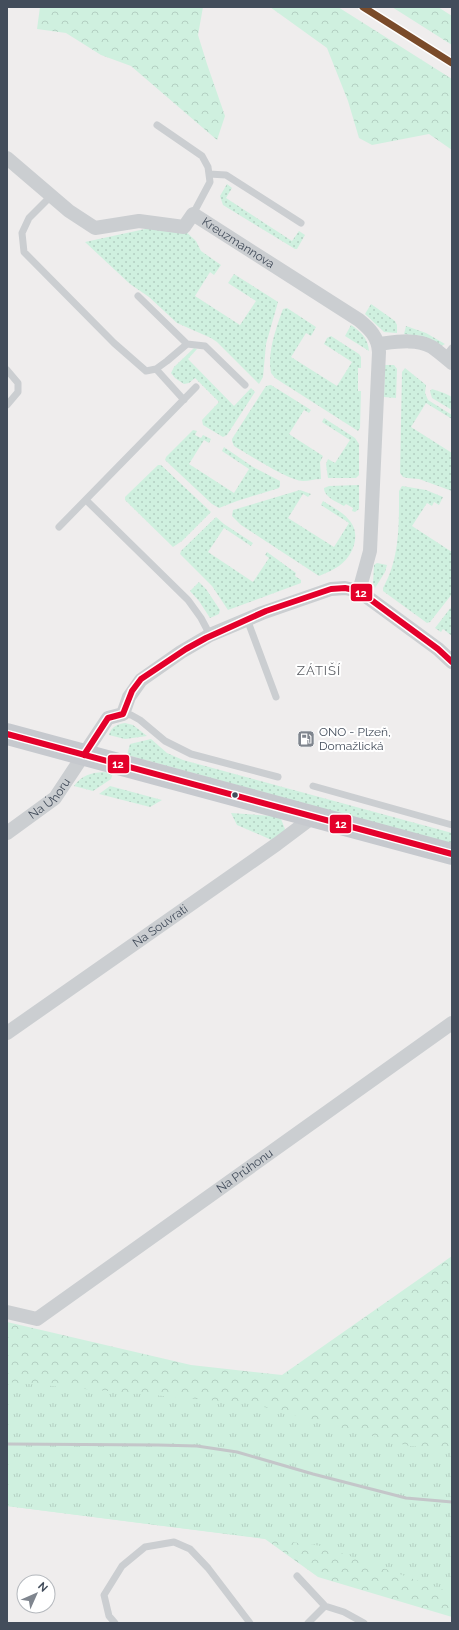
<svg xmlns="http://www.w3.org/2000/svg" width="459" height="1630" font-family="Raleway,sans-serif">
	<defs>
		<pattern id="grass-dots" width="8" height="8" patternUnits="userSpaceOnUse"><rect width="8" height="8" fill="#cff0df"/><path d="M2 2h.1M6 6h.1" fill="none" stroke="#b3cfc2" stroke-width="1.8" stroke-linecap="round"/></pattern>
		<pattern id="forest-crowns" width="20" height="18" patternUnits="userSpaceOnUse"><rect width="20" height="18" fill="#cff0df"/><path d="M2 6a3 3 0 1 1 6 0M12 15a3 3 0 1 1 6 0" fill="none" stroke="#b3cfc2"/></pattern>
		<pattern id="park-tufts" width="24" height="20" patternUnits="userSpaceOnUse"><rect width="24" height="20" fill="#cff0df"/><path d="M3 7l-1-3M5 7V3M7 7l1-3M15 17l-1-3M17 17v-4M19 17l1-3" fill="none" stroke="#b3cfc2"/></pattern>
	</defs>
	<rect width="100%" height="100%" fill="#efeded"/>
	<path fill="url(#grass-dots)" d="M227,184L232,188L226,198L292,241L299,231L305,235L297,249H295L223,205L220,196Z
		M170,228L184,230L196,241L201,251L221,265L214,275L210,272L195,296L240,325L256,301L228,283L234,274L278,302L266,344L263,377L259,384L217,342L211,338L177,323L149,297L130,284L85,242L145,229Z
		M371,304L395,321L397,325V333L384,332L365,314Z
		M287,308L316,327L311,336L306,333L291,357L337,386L352,362L324,344L327,338L331,336L359,354L361,357V368H358V391H361L360,428L358,431L275,378L271,373C267,353 276,328 283,309Z
		M351,325C361,332 368,338 369,351L345,336Z
		M406,326L426,333L445,344L441,346L421,336L404,334Z
		M194,348L197,349L188,359L234,406L251,388L255,392L227,435L223,437L203,425L202,420L219,402L195,378L189,383L184,384L175,378L171,373L174,367Z
		M385,365H394L397,369L396,398L384,397Z
		M405,368L426,385L425,393L428,400L452,415V419L426,403L411,427L452,453V491L419,479L407,478L403,477L400,473L402,372Z
		M271,385L311,410L309,413L304,410L289,434L323,456L320,462L321,479C315,479 309,481 303,481C289,481 248,454 234,446L232,441V439L264,389L266,386Z
		M432,389L444,393L452,397V410L432,398L430,391Z
		M324,418L355,438L359,444V475L356,478H328L326,464L328,459L335,463L350,440L322,422Z
		M193,430L197,431L195,435L201,438L203,435L211,439L209,443L204,440L189,464L234,493L249,469L222,451L224,447L253,467L280,481V486L279,488L237,501L219,508L212,504L165,460L166,457Z
		M158,465H161L211,512L182,541L173,547L125,500V497Z
		M359,485V509L355,512L352,511L353,508L346,504L344,506C337,502 324,497 324,488L329,486Z
		M402,486L426,490L443,497L439,505L434,502L432,506L427,503L412,526L452,552V594L430,622L427,623L383,591V588C400,558 399,524 399,491Z
		M300,490L311,494L308,497L303,494L288,518L334,547L349,523L321,505L323,501C332,507 343,512 349,520C362,534 353,556 339,566C333,570 326,573 319,576L241,525L232,516L233,510Z
		M216,517L224,524L253,543L251,546L224,528L208,552L253,582L269,558L265,555L267,552L296,573L295,576L301,580V583L228,610L212,586L180,554L181,551Z
		M377,563L387,565L385,572L375,588L373,583L374,565Z
		M199,582L206,589L220,610L219,614L210,618L199,601L190,591Z
		M452,606V636L443,629L441,632L435,628Z
		M125,723L133,725L147,736L125,739L109,735C111,727 117,724 125,723Z
		M151,739L167,753L183,760L452,833V844L127,755L130,744Z
		M103,772L113,773L111,779L93,791L74,786C82,775 91,773 103,772Z
		M110,786L162,800L150,807L99,794Z
		M231,813L272,816L281,819L285,829L283,833L274,841L237,825Z"/>
	<path fill="url(#forest-crowns)" d="M40,7H203L198,35L207,64L225,116L217,140L131,66L101,55L66,33L37,29Z
		M270,7H338L452,79V150L429,134L372,145L359,138L348,101L327,48Z
		M392,7H438L452,16V45Z
		M452,1256V1617L318,1577L265,1539L7,1506V1322L191,1365L282,1375Z"/>
	<path fill="url(#park-tufts)" d="M7,1382L253,1404L409,1446L452,1448V1593L322,1546L7,1506Z"/>
	<g fill="none" stroke-linecap="round" stroke-linejoin="round">
		<path stroke="#cbced1" stroke-width="7" d="M157,125L202,156L208,167L210,182L193,214
			M209,174L226,175L301,223
			M51,196L29,218L22,233L24,252L114,343L146,371L156,369L167,361L187,344L205,346L245,385
			M138,296L187,344
			M445,357L452,348
			M156,369L184,400
			M7,370L18,383V392L7,405
			M86,500L188,600L201,618L210,635
			M59,527L196,387
			M247,619L276,697
			M123,714L131,715L140,720L165,741L191,754L278,777
			M313,786L452,825
			M297,1576L325,1606L344,1612L364,1623
			M115,1623L109,1616L104,1595L122,1566L145,1547L174,1542L190,1549L208,1568L250,1623
			M308,1623L325,1606"/>
		<g stroke="#cbced1" stroke-width="14">
			<path id="s1" d="M7,158L69,211L95,228L139,221L184,227L193,214L359,320C370,329 378,337 379,352L370,551L359,591"/>
			<path d="M379,344C395,342 417,338 432,347C439,352 446,358 452,363"/>
			<path id="s2" d="M7,833L55,798L108,718L123,714L129,697L141,680L181,652L210,635L262,613L331,589L345,588L359,591L438,649L452,662"/>
			<path id="s3" d="M7,1033L277,844L313,817"/>
			<path id="s4" d="M7,1312L37,1319L452,1023"/>
		</g>
		<path stroke="#c6c9ce" stroke-width="22" d="M7,734L452,854"/>
		<path stroke="#c4c6c9" stroke-width="3" d="M7,1444L158,1445L197,1446L237,1452L313,1474L406,1498L452,1502"/>
		<defs>
			<path id="bus-1" d="M7,734L452,854
				M84,755L108,718L123,714L132,691L141,679L186,649L206,638L266,611L331,589L345,588L359,591L438,649L452,662"/>
		</defs>
		<use href="#bus-1" stroke="#fff" stroke-width="9"/>
		<use href="#bus-1" stroke="#e4002b" stroke-width="6"/>
		<defs>
			<path id="rail-1" d="M363,7L452,63"/>
		</defs>
		<use href="#rail-1" stroke="#fff" stroke-width="10"/>
		<use href="#rail-1" stroke="#7a4b2a" stroke-width="7"/>
	</g>
	<defs>
		<symbol id="fuel-square" viewBox="-11 -11 22 22"><rect x="-9" y="-9" width="18" height="18" rx="4" fill="#7f858e" stroke="#fff"/><path d="M-5.5-6h7V0h2V4h1.3V-2.5L3-4.5l.8-.8L6-3V5H2.5V1h-1V6h-7ZM-4.2-4.7v3.2H.2V-4.7Z" fill="#fff"/></symbol>
	</defs>
	<g fill-rule="evenodd">
		<use href="#fuel-square" x="296" y="729" width="20" height="20"/>
	</g>
	<circle fill="#434d5b" stroke="#fff" stroke-width="1.5" cx="235" cy="795" r="3.5"/>
	<g text-anchor="middle" stroke-width="4" stroke-linejoin="round" paint-order="stroke">
		<g font-size="12" fill="#434d5b" stroke="#fff">
			<text dy="4" stroke="none"><textPath href="#s1" startOffset="272">Kreuzmannova</textPath></text>
			<text dy="4" stroke="none"><textPath href="#s2" startOffset="55">Na Úhoru</textPath></text>
			<text dy="4" stroke="none"><textPath href="#s3" startOffset="187">Na Souvrati</textPath></text>
			<text dy="4" stroke="none"><textPath href="#s4" startOffset="286">Na Průhonu</textPath></text>
		</g>
		<g font-size="12" fill="#434d5b" stroke="#fff" text-anchor="start">
			<text x="319" y="736">ONO - Plzeň,<tspan x="319" dy="14">Domažlická</tspan></text>
		</g>
		<g font-size="13" letter-spacing="1" fill="#595c62" stroke="#fff">
			<text x="319" y="675">ZÁTIŠÍ</text>
		</g>
	</g>
	<g stroke="#fff" stroke-width="1.5">
		<rect x="350" y="583" width="23" height="19" rx="4" fill="#e4002b"/>
		<rect x="107" y="754" width="23" height="20" rx="4" fill="#e4002b"/>
		<rect x="329" y="814" width="23" height="20" rx="4" fill="#e4002b"/>
	</g>
	<g font-size="11" text-anchor="middle" font-weight="bold" fill="#fff">
		<text x="361" y="597">12</text>
		<text x="118" y="768">12</text>
		<text x="341" y="828">12</text>
	</g>
	<rect width="459" height="1630" fill="none" stroke="#434d5b" stroke-width="16"/>
	<g transform="translate(36 1594) rotate(45)"><circle r="19" fill="#ffffff" stroke="#b4b8bd"/>
	<path d="M0-3L7 15L0 10L-7 15Z" fill="#7f858e"/>
	<text y="-6" font-size="11" font-weight="bold" text-anchor="middle" fill="#434d5b">N</text>
	</g>
</svg>
